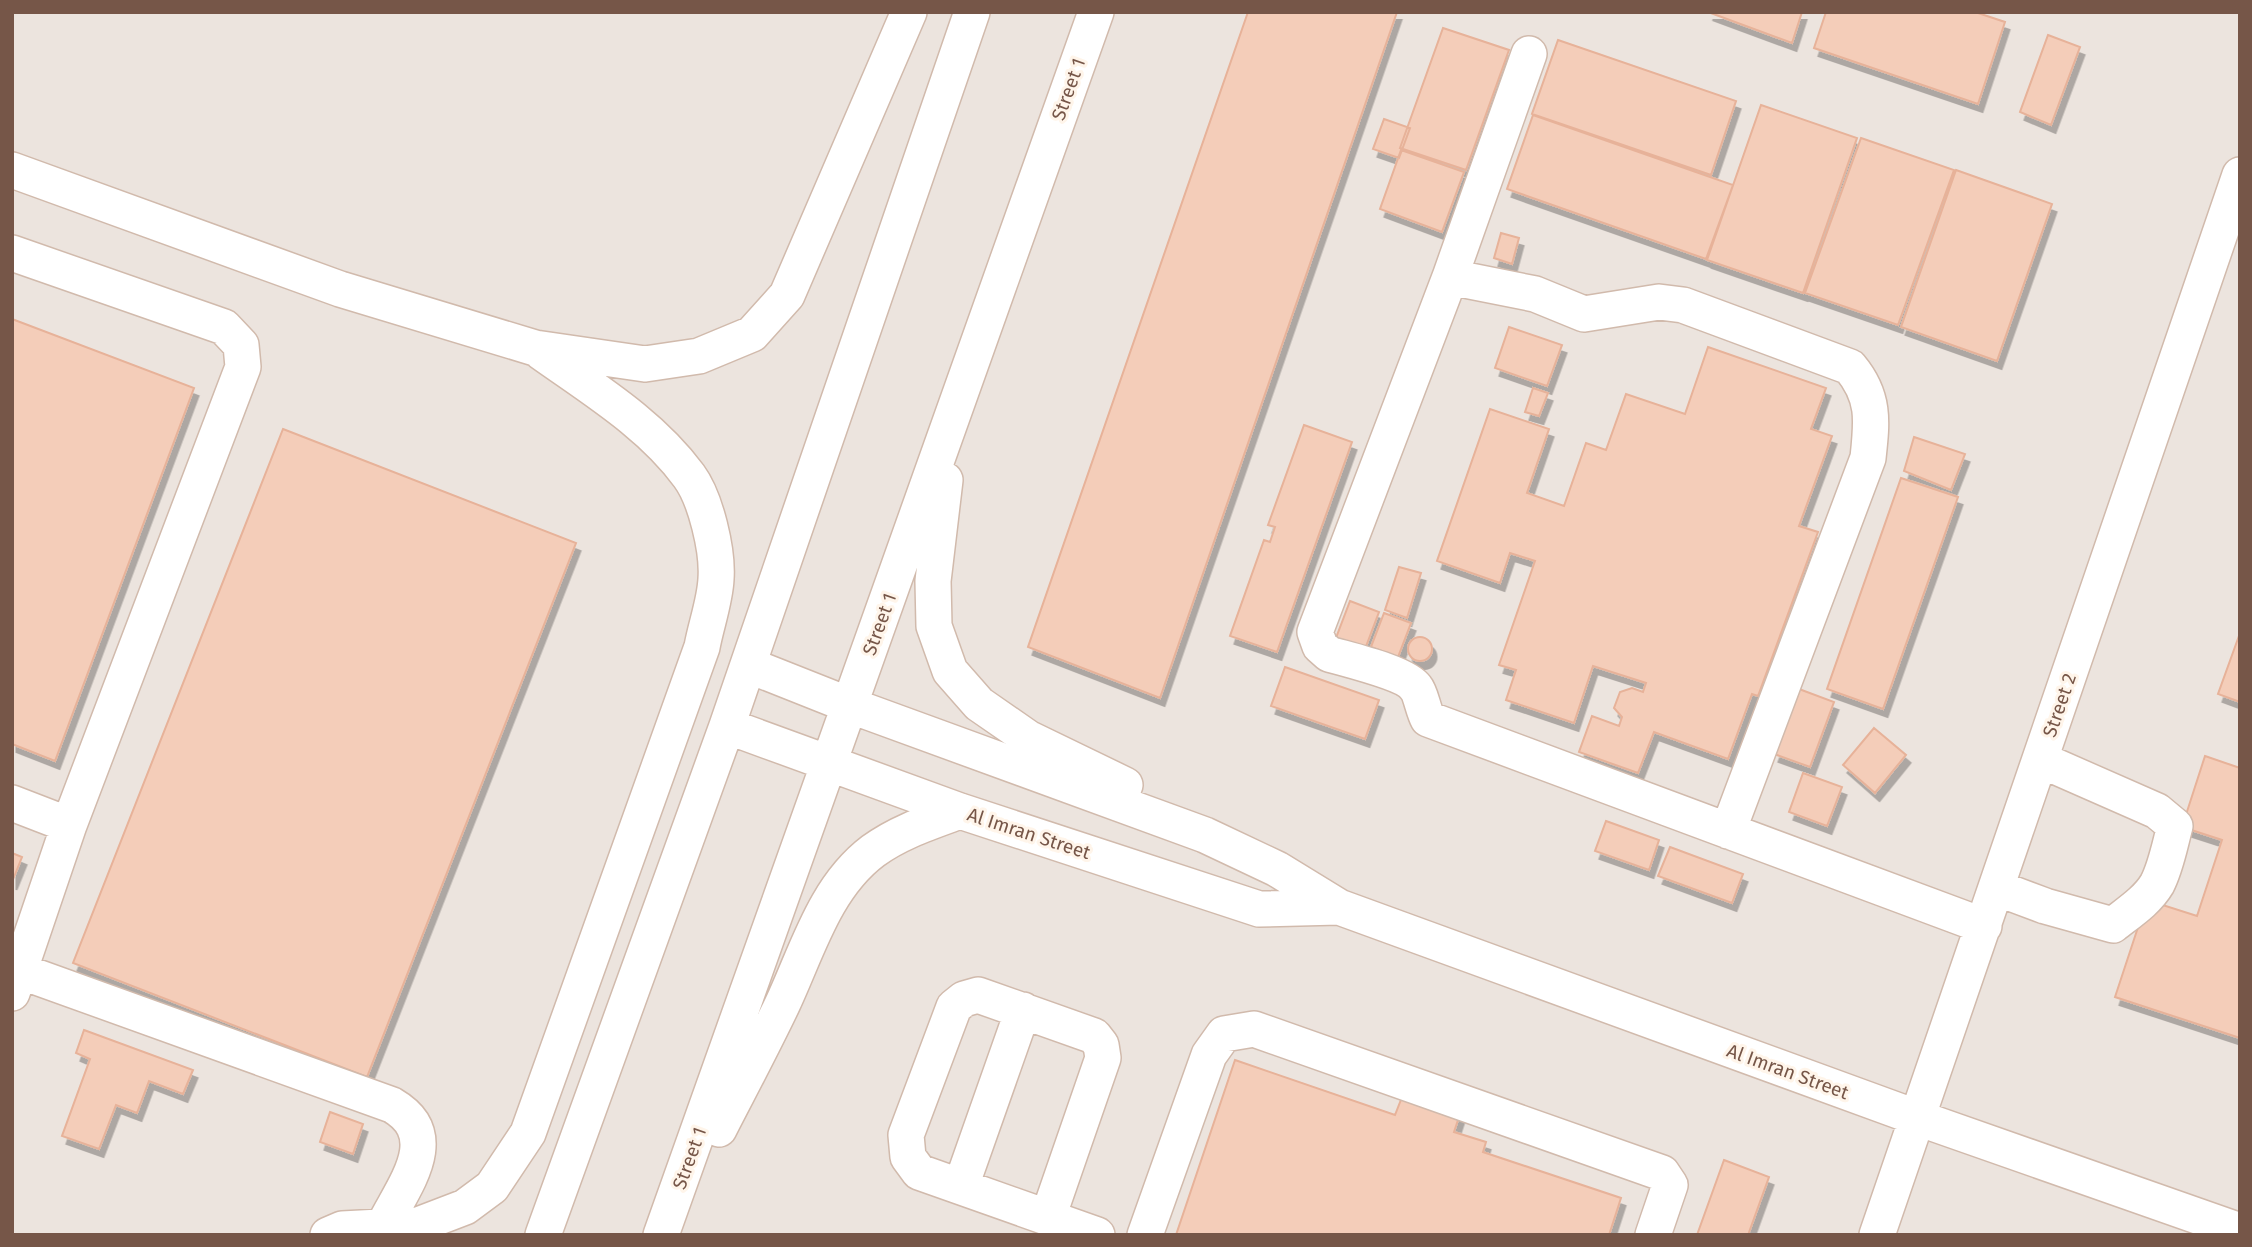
<svg xmlns="http://www.w3.org/2000/svg" width="2252" height="1247" font-family="'Fira Sans',sans-serif">
	<defs>
		<filter id="shadow"><feDropShadow dx="4.5" dy="8" stdDeviation="0" flood-color="#0004"/></filter>
	</defs>
	<rect width="100%" height="100%" fill="#fdf1e3"/>
	<path fill="#ece4de" d="M12,12H2240V1235H12Z"/>
	<path fill="#f4cdb9" stroke="#e7b299" stroke-width="2" filter="url(#shadow)" d="M1248,12H1397L1160,698L1028,647Z
		M1708,12H1802L1792,43Z
		M1826,12H1975L2005,22L1978,104L1814,48Z
		M1443,28L1509,50L1466,170L1400,148Z
		M2048,35L2080,47L2051,125L2020,112Z
		M1558,40L1736,101L1711,175L1532,114Z
		M1761,105L1857,138L1803,293L1707,260Z
		M1533,115L1733,185L1706,259L1507,189Z
		M1384,119L1410,128L1399,158L1373,149Z
		M1861,138L1954,170L1898,325L1805,293Z
		M1401,150L1464,172L1442,232L1380,209Z
		M1956,170L2052,204L1997,361L1901,327Z
		M1501,233L1519,238L1512,264L1494,258Z
		M12,319L194,388L55,761L12,744Z
		M1509,327L1562,345L1547,386L1495,368Z
		M1708,347L1826,388L1811,429L1832,436L1799,526L1818,532L1758,696L1752,694L1728,759L1654,732L1638,773L1579,752L1592,716L1619,726L1622,717L1614,708L1620,692L1632,688L1643,692L1646,683L1593,666L1574,723L1506,700L1516,670L1499,665L1535,561L1510,553L1500,583L1437,561L1490,409L1549,429L1527,493L1564,506L1586,443L1606,450L1626,394L1685,414Z
		M1533,388L1548,393L1539,416L1525,412Z
		M1304,425L1352,442L1277,652L1230,636L1264,540L1270,542L1275,527L1268,525Z
		M283,429L576,543L367,1077L73,963Z
		M1914,437L1965,454L1951,490L1904,471Z
		M1901,478L1958,497L1883,709L1827,689Z
		M1399,567L1421,573L1407,618L1385,610Z
		M1350,601L1379,612L1365,649L1336,638Z
		M1384,613L1411,623L1398,657L1371,647Z
		M2240,633V702L2218,694Z
		M1408 649a12 12 0 1 1 24 0a12 12 0 1 1-24 0Z
		M1285,667L1379,700L1365,739L1271,706Z
		M1799,689L1834,702L1810,767L1774,754Z
		M1874,728L1906,755L1875,793L1843,765Z
		M2205,756L2240,768V1038L2115,997L2147,900L2197,916L2222,840L2182,827Z
		M1803,773L1842,787L1827,826L1789,812Z
		M1606,821L1659,840L1649,870L1595,851Z
		M1670,847L1743,874L1732,903L1658,876Z
		M12,853L22,857L12,882Z
		M84,1030L193,1070L183,1094L149,1081L137,1113L116,1105L99,1149L62,1136L90,1059L76,1053Z
		M1235,1060L1395,1115L1404,1092L1461,1111L1454,1132L1486,1142L1483,1152L1621,1198L1609,1235H1176Z
		M330,1112L363,1124L353,1154L320,1142Z
		M1724,1160L1769,1177L1748,1235H1697Z"/>
	<g fill="none" stroke-linecap="round" stroke-linejoin="round">
		<defs>
			<path id="minor" d="M12,170L340,289L535,348L645,364L699,356L752,334L787,295L909,12
				M12,253L224,327L241,345L243,367L69,825L12,993
				M1450,277L1529,54
				M945,480L933,581L934,626L950,671L979,704L1028,738L1125,785
				M748,665L849,705L1205,835L1277,869L1339,907L1918,1118L2240,1231
				M727,726L960,811L1259,909L1339,907
				M12,803L69,825
				M1728,831L1868,458C1872,421 1875,397 1850,367L1683,305L1659,302L1584,314L1535,294L1450,277L1315,632L1320,646L1329,654C1349,660 1406,673 1416,688C1421,694 1423,710 1428,719L1984,926
				M1997,888L2045,906L2113,925C2128,913 2147,901 2157,884C2166,867 2170,844 2175,826L2157,811L2041,760
				M20,971L392,1105C445,1136 404,1185 384,1225
				M719,1129C740,1088 762,1047 782,1005C807,952 824,888 873,851C899,832 930,822 960,811
				M961,1186L1023,1010
				M1048,1217L1103,1058L1101,1045L1094,1036L978,995L964,999L954,1007L906,1135L908,1157L919,1172L1097,1235
				M328,1235L342,1229L418,1225L465,1207L492,1187L528,1133L702,647C706,625 715,601 716,579C718,551 706,499 689,476C651,424 593,389 541,352
				M543,1235L727,726L972,12
				M661,1235L1096,12
				M1145,1235L1209,1055L1224,1034L1254,1029L1662,1173L1670,1185L1653,1235
				M1877,1235L2240,175"/>
		</defs>
		<use href="#minor" stroke="#d1baac" stroke-width="38"/>
		<use href="#minor" stroke="#fff" stroke-width="35"/>
	</g>
	<g text-anchor="middle" stroke-width="6" stroke-linejoin="round" paint-order="stroke">
		<g font-size="19" fill="#765648" stroke="#fff5ea">
			<text transform="translate(1068 89) rotate(-70)" y="7">Street 1</text>
			<text transform="translate(879 624) rotate(-70)" y="7">Street 1</text>
			<text transform="translate(2059 705) rotate(-71)" y="7">Street 2</text>
			<text transform="translate(1029 833) rotate(18)" y="7">Al Imran Street</text>
			<text transform="translate(1788 1071) rotate(20)" y="7">Al Imran Street</text>
			<text transform="translate(689 1158) rotate(-70)" y="7">Street 1</text>
		</g>
	</g>
	<rect width="2252" height="1247" fill="none" stroke="#765648" stroke-width="28"/>
</svg>
